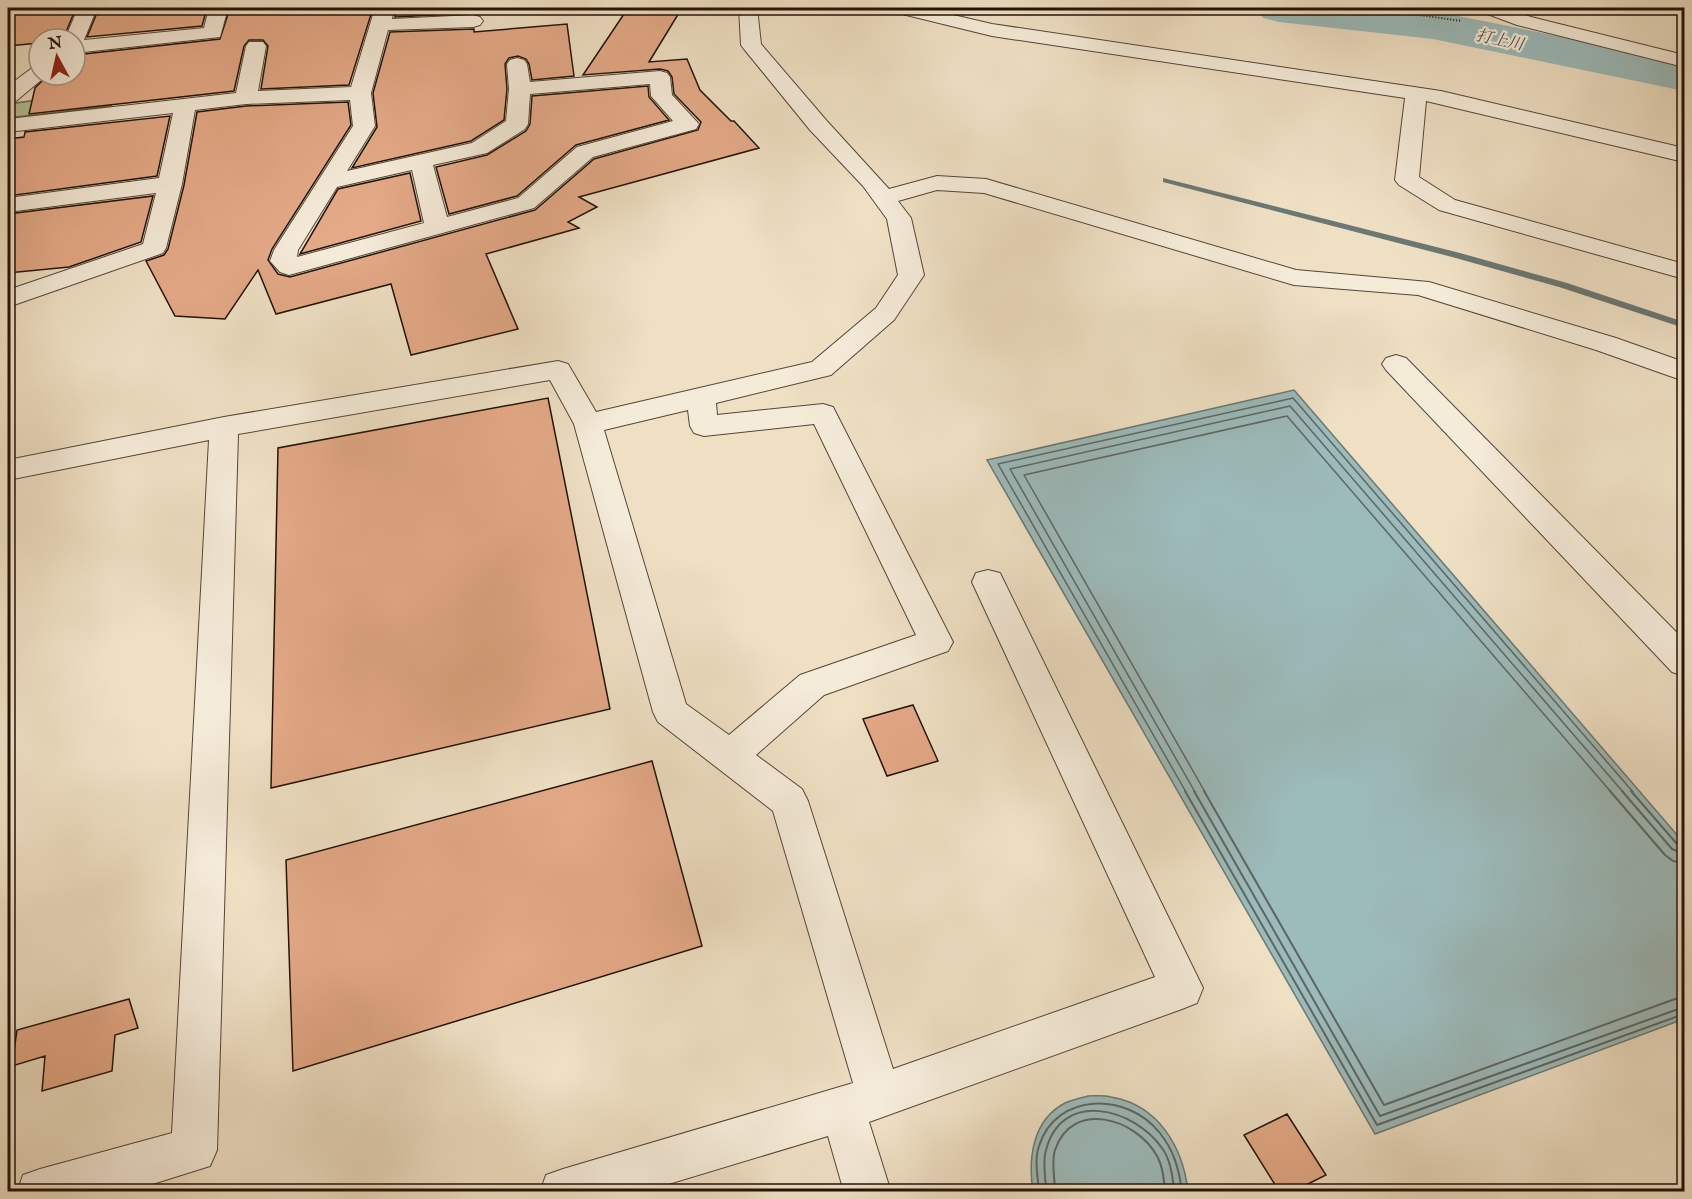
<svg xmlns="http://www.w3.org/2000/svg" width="1692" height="1199" font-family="'IM FELL English','Noto Serif JP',serif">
	<rect width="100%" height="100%" fill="#efe0c4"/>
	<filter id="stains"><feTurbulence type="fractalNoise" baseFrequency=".00333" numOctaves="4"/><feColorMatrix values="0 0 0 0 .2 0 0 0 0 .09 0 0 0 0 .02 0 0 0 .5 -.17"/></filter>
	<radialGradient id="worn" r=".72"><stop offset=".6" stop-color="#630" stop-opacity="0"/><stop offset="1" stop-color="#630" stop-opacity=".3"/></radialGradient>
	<path fill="#b6c396" stroke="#6c6b4e" stroke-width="1.5" d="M113,90L111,106L8,118V104Z"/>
	<path fill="#9cbbbb" stroke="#6b7873" stroke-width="1.5" d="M1294,390L1684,843V1019L1375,1134L987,460Z
		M1088,1096C1096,1096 1104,1095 1111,1097C1159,1105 1183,1148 1188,1191H1033C1028,1160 1032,1120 1065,1103C1072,1100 1081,1098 1088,1096Z"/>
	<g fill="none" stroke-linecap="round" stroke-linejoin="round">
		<path stroke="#5e6761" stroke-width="1.5" d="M1186,792L998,464L1293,398L1633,792
			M1195,792L1010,469L1290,406L1623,792
			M1205,792L1024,475L1287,416L1611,792"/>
		<path stroke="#5e6761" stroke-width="2" d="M1185,791L1377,1125L1684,1014
			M1194,791L1380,1116L1684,1007
			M1204,791L1384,1105L1675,999L1684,998
			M1610,791L1665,855L1673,861L1684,863
			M1622,791L1672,849L1684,854
			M1631,791L1677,844L1684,846
			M1039,1192C1038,1177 1034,1160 1039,1146C1056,1092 1127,1092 1159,1132C1174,1150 1179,1169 1182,1192
			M1046,1192C1046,1178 1042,1164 1046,1150C1062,1089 1134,1108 1162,1148C1171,1160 1173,1177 1174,1192
			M1055,1192C1055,1179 1051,1163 1055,1150C1072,1099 1136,1118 1157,1156C1163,1167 1164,1180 1165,1192"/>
		<path fill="#6b7873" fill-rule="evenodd" d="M1163,178L1460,253L1567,283L1684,322V328L1559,287L1452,257L1163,182Z"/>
		<path fill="#9cbbbb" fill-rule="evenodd" d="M1256,8H1400L1433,11L1684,61V91L1433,39L1279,22L1263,18Z"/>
	</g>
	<path fill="#e4a987" stroke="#211307" stroke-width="1.5" d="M8,8H76L63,39H39V43L8,46Z
		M99,8H207L202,26L87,37Z
		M230,8H373L349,85L261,89L268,46L263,40H249L244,46L234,91L29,114L35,88L48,75H75V55L220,39Z
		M396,8H476V13L395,17Z
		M628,8H682L649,62L687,59L700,90L731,121H734L759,148L579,197L597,207L568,222L579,228L486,254L518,329L411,355L391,284L276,314L258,270L225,319L175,316L146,261L164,255L168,249L184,185L197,112L246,106L348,102L351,125L272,249L268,260L278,274L290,277L535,210L594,159L698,130L701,122L674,94L672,77L668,71L660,69L583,75Z
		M567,24L574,76L532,80L529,64L526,59L518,56L509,58L505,64L507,89L504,120L471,141L352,168L377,127L373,93L390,32L474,29V32Z
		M648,86L649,97L669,120L576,145L517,196L449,214L436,167L487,155L526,131L530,124L532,96Z
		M170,116L157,176L8,196V139L24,137L25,132Z
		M410,173L421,221L300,254L338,189Z
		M153,196L141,242L69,267L8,273V214Z
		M548,398L610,709L271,788L278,448Z
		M913,705L938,761L887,776L863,719Z
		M652,761L702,946L293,1071L286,860Z
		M129,999L138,1028L115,1035L112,1071L42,1091L45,1056L12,1066L17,1030Z
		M1287,1114L1326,1175L1294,1191H1279L1244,1135Z"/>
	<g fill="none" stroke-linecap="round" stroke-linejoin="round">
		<defs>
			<path id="minor" d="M78,8H97L84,40L204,28L209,8H228L220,37L75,53V39H65Z
				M375,8H394L392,19L473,15L480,17L483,21L480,25L473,27L388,30L371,93L375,126L347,171L472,143L506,121L509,89L507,64L510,60L517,58L524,60L527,64L530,82L660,71L667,73L670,77L672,95L699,124L696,129L593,157L534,208L289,275L280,272L270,261L274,250L353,126L350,100L246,104L195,110L182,184L166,248L163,253L8,307V290L143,244L156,193L8,212V198L159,178L173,113L8,132V119L236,93L246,46L249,42H263L266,46L258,91L351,87ZM650,84L651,96L673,121L577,147L518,198L447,217L433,165L487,153L525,129L528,124L530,94ZM412,170L424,223L297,257L298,250L337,187Z
				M739,8H757L761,44L826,120L889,189L937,176L986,179L1296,270L1429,282L1616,338L1684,362V381L1596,350L1418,295L1294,285L984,193L937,190L898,201L911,218L924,275L894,320L831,375L716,403L717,415L823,404L833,407L953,642L948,651L824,695L756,755L802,789L808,801L893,1069L1155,977L972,582L976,573L988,570L1000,573L1203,988L1197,1003L1182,1009L869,1122L891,1192H844L828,1136L642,1192H540L546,1175L563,1169L853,1083L773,811L658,722L653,712L574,424L550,380L238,434L217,1150L210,1166L127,1192H17L23,1175L40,1169L172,1133L209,440L8,480V460L224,417L558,361L568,364L596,412L812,362L876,308L898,275L887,219L863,186L810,130L744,49L741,45ZM688,410L690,426L694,433L704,436L814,424L916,635L800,675L729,735L686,704L604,430Z
				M891,8H923L992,24L1441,91L1684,148V162L1426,101L1419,177L1455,200L1684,264V279L1439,210L1399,185L1395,180L1405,98L992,36L894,12Z
				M1479,8H1506L1531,17L1684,55V67L1517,25L1482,12Z
				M39,66V75L46,76L16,101L8,102V86L32,68Z
				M1396,355L1406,358L1684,640V676L1672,672L1386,370L1382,364L1386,358Z"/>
		</defs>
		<use href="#minor" stroke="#544636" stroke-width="2"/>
		<path stroke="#211307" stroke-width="2" stroke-dasharray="1 2" stroke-linecap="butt" d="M1370,8L1462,21"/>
		<use href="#minor" fill="#f5ebd9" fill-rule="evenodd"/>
	</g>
	<g text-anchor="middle" stroke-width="4.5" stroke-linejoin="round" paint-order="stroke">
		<g font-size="16" font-style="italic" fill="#4c4e46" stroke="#f5ebd9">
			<text transform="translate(1500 39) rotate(12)" y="6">打上川</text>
		</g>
	</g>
	<rect width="1692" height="1199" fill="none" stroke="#efe0c4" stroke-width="30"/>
	<rect x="9" y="9" width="1674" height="1181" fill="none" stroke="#211307" stroke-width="3"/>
	<rect x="15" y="15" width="1662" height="1169" fill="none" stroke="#211307" stroke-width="1.5"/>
	<g transform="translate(57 57) rotate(352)"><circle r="28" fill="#f5ebd9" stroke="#a09585" stroke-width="1.5"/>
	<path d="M0-4.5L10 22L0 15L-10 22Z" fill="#8f2418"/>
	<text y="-9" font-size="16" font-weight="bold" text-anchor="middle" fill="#211307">N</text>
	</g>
	<rect width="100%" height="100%" filter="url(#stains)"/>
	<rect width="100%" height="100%" fill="url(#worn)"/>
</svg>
